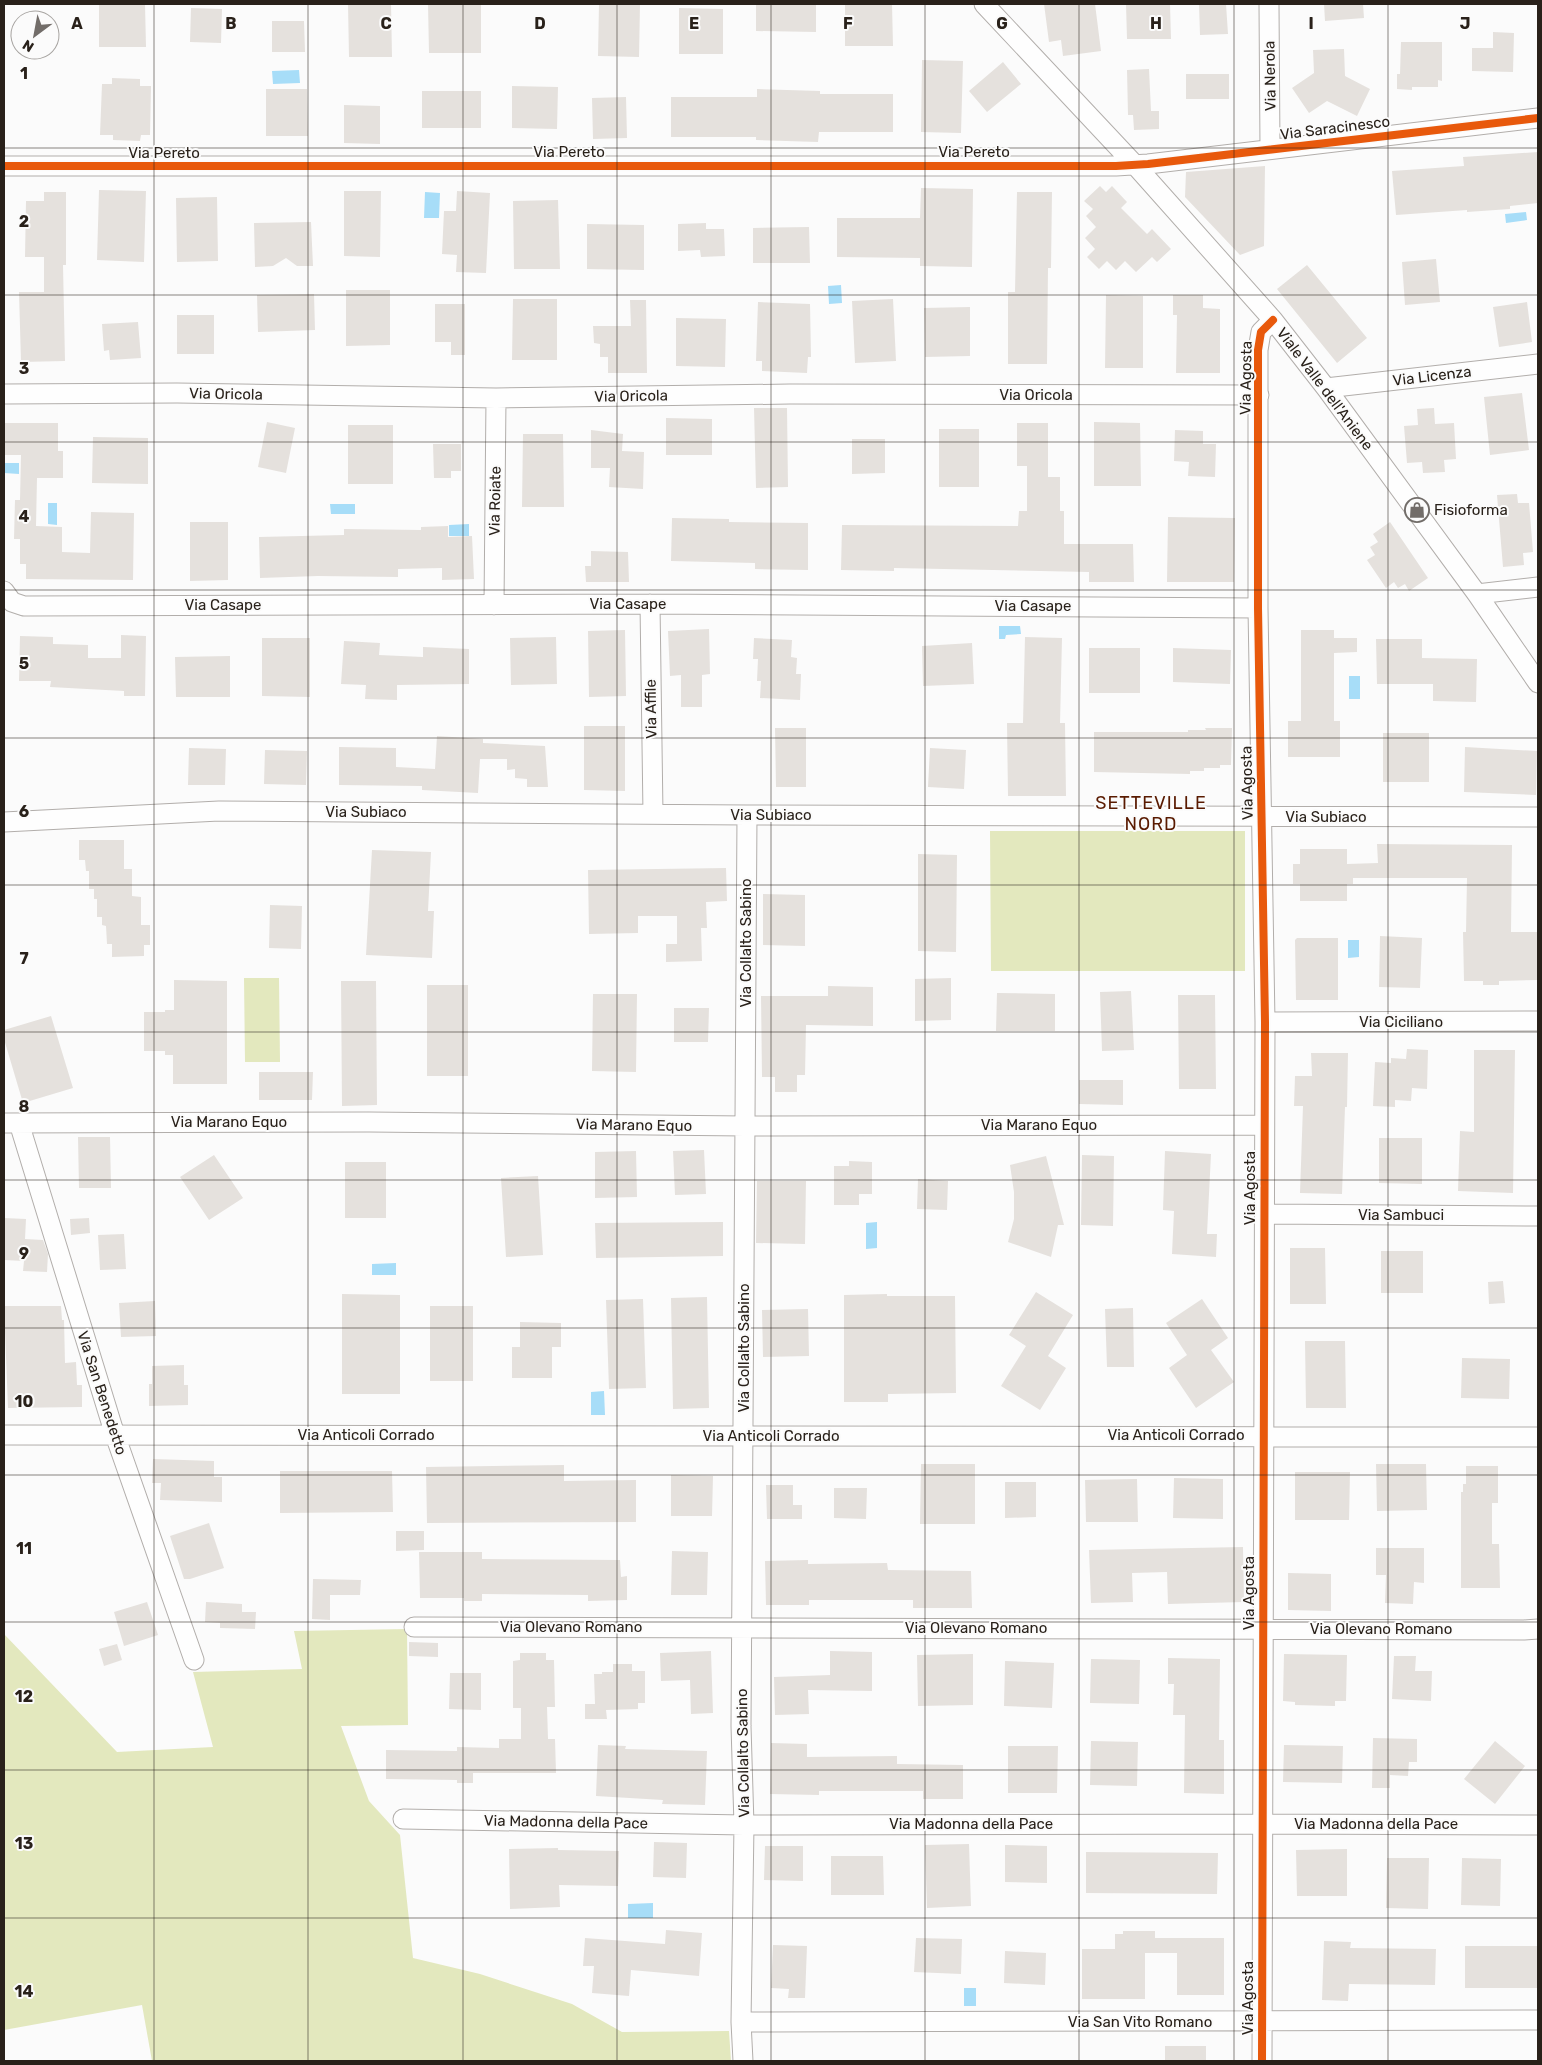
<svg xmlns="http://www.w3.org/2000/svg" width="1542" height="2065" font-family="Rubik,sans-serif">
	<rect width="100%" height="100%" fill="#fbfbfb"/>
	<path fill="#e3e8be" d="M990,831H1245V971H991Z
		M244,978H279L280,1062H245Z
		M407,1629L408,1725L341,1726L369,1801L400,1835L413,1958L480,1974L572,2004L622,2032L729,2031L731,2061H152L142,2005L4,2030V1634L117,1752L213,1747L193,1672L302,1669L294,1631Z"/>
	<path fill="#a7ddf8" d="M299,70L300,83L273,84L272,71Z
		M425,192L440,193L439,218H424Z
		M1526,212L1527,220L1506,223L1505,214Z
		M841,285L842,303L829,304L828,286Z
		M4,463H19V474L4,473Z
		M48,503H57V525L48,524Z
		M330,504H355V514H331Z
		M469,524V536H449V525Z
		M999,626H1020L1021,634L1006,635L1005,639H999Z
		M1349,676H1360V699H1349Z
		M1348,940H1359V957L1348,958Z
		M877,1222V1248L866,1249V1223Z
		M396,1263V1275H372V1264Z
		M604,1391L605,1415H591V1392Z
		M653,1903V1918H628V1904Z
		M964,1988H976V2006H964Z"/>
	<path fill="#e5e1dd" d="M99,4H145L146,47H99Z
		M348,4H391L392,57H349Z
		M428,4H481V53H429Z
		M599,4H640L639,57L598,56Z
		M756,4H816V32L756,31Z
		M845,4H892L893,46H845Z
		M1044,4H1095L1101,51L1063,56L1061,40L1049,42Z
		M1126,4H1170L1171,39H1127Z
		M1199,4H1226L1228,34L1200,35Z
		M1324,4H1363L1364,18L1325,21Z
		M191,8L222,9L221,43L190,42Z
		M679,8L723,9V54H679Z
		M272,21H304L305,52H272Z
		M1493,32L1514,33L1513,72L1472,71V48H1493Z
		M1401,42H1442V81L1438,80V87H1412V90L1397,89V74H1400Z
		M1344,49L1345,76L1370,89L1357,116L1327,101L1309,113L1292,88L1314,73L1313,50Z
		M922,60L963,61L961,133L921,132Z
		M1003,62L1021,84L987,112L969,91Z
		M1149,69L1151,111H1159V129L1134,130L1133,115H1128L1127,70Z
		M1186,74H1229V99H1186Z
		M112,78L140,79V86H151L150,135H141L140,141L113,140V135H100L102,84H112Z
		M512,86L558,87L557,129L512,128Z
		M266,89H307L308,136H266Z
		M757,89L820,91V94H893V132H819L818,142L756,140V137H671V97H757Z
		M422,91H481V128H422Z
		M626,97L627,138L593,139L592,98Z
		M344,105L380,106V144L344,143Z
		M1538,152V203L1510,206V209L1467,212V210L1396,215L1392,171L1464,166L1463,157Z
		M1265,166L1264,246L1240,255L1185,197L1186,172Z
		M1100,186L1106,192L1112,186L1127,202L1121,208L1147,234L1152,229L1171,249L1157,262L1152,257L1136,272L1125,261L1116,270L1107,261L1099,269L1087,257L1095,249L1085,238L1096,227L1086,216L1093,209L1084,201Z
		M921,188L973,189L972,267L920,266V258L837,257V218H920Z
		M99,190L146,191L144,262L97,260Z
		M344,191H381L380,257L344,256Z
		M457,191L490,193L486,273L456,272L457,255L442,254L444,211H456Z
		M44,192H66V265H63L65,361L21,362L19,292H44V257H25L26,201H44Z
		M1017,192H1052L1051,268H1048L1047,364H1008V292H1015Z
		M217,197L218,261L177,262L176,198Z
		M558,200L560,269H514L513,201Z
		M311,222L313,266H297L286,258L273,266L255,267L254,223Z
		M706,223V229H724L725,256L701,257L700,250L678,251V224Z
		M587,224L644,225V270L587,269Z
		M809,227L810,263H753V228Z
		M1436,259L1440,302L1405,305L1402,262Z
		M1307,265L1367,338L1337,363L1277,289Z
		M346,290H390V345L346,346Z
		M314,294L315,330L258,332L257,295Z
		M1106,295L1143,296V368H1105Z
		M1173,295H1203V308L1220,309V373H1176L1177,315H1173Z
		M513,299H557V360H512Z
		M893,299L896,361L855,363L852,301Z
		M630,300H646L647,373H608V357H600V344L594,343L593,326H631Z
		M758,302L810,304L811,357H808L807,373L762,371V361H756Z
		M1527,302L1532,342L1499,347L1493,307Z
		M435,304H465V355H451V342H435Z
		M970,307V356L925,357L924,308Z
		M177,315H214V354H177Z
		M676,318L726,319L725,367L676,366Z
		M138,322L141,358L110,360L109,350L104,351L102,324Z
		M1522,393L1529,450L1490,455L1484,397Z
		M754,408H787L788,487L756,488Z
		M1434,408L1435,424L1454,423L1456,459L1444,460L1445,472L1423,473L1422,462L1407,463L1404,426L1418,425L1417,409Z
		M666,418L712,419V455H666Z
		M267,422L295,428L286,473L258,467Z
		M1094,422L1140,423L1141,486H1094Z
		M4,423H58V451H63V478H37L36,526L62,527V552L90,553L91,512L134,513L133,580L26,579V564H20V539H14L15,500H20L21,455H4Z
		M1017,423H1048V477H1060V511H1064V544H1133L1134,582H1089V572L894,568V571L841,570L842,525L1018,526L1019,511H1027V466H1017Z
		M348,425H393V484H348Z
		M939,429H979V487H939Z
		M591,430L623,434L622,451L644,452L643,489L609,487L610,468H591Z
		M1175,430L1203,431V444H1216L1215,477L1188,476L1189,462L1174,461Z
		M523,434H563L564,507H522Z
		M93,437L148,438V484L92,483Z
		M852,439H885V473L852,474Z
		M433,444H461V471H451V478H434Z
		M1517,494L1518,503H1529L1533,552L1523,553L1524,565L1503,567L1497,495Z
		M1168,517L1235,518L1234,582H1167Z
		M672,518L729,519V522L808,523V570L755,569V563L671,561Z
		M190,522H228V580L190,581Z
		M1390,522L1428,578L1409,591L1405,584L1398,588L1394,582L1386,588L1367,560L1375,555L1370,547L1378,542L1373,534Z
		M448,526V537L472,536L474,579L442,580V568L398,569V577L318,576L260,578L259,537L344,535V529L421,530V527Z
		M591,551L628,552L629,582H586L585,566H591Z
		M709,629L710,674L702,675V707H681V675L670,676L668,631Z
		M625,630L626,696L589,697L588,631Z
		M1301,630H1334V638H1357V652L1334,653V721H1340V757H1288V721H1301Z
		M121,635L146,636L145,696H124V691L50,687L51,681H19L20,636L53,637V644L88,645V658H121Z
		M556,637L557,684L511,685L510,638Z
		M1025,637L1062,638L1060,723H1065L1066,796H1008L1007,723H1023Z
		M262,638H310V697L262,696Z
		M754,638L792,640L791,657L797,658L796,674H801L800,700L760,698L761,681H757L758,659H753Z
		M1376,639H1422V658L1477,659L1476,702L1433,701V684H1377Z
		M344,641L380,643L379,655L423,657V647L469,649V684L397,685V700L365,699L366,685L341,684Z
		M972,643L974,684L923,686L922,646Z
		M1089,648H1140V693H1089Z
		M1173,648L1231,650L1230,684L1173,682Z
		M230,656V697H176L175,657Z
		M584,726H625V791L584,790Z
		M775,728H806V787H776Z
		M1205,728H1232L1231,765H1220V768H1204V771H1190V774L1094,772V732H1188V730H1206Z
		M1383,733H1429V782H1383Z
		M437,736L483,739V743L545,746L548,787H527V779L515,778V769L507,770V759H480L478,793L422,790V786L339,785V747L396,748V767L435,769Z
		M1465,747L1537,751L1536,795L1464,792Z
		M189,748L226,749L225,785H188Z
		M930,748L966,750L964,789L928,787Z
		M265,750L307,751L306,785L264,784Z
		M79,840H124V869H132V896L141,897V925H150V945H144V956L112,957V944H107L106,926L102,925V917H97V899H94V889H89V871H86L85,860H79Z
		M1377,844L1512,845L1511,932H1538V980L1499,981V985H1483V981H1464L1463,932H1466L1467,878H1353V884H1347V901H1300V884H1293V864H1300V849H1347V864L1378,863Z
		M372,850L431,852L428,911H434L432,958L366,955Z
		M918,854L957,855L956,952L918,951Z
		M726,868L727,901L706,902L707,928H701L702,961L666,962V944H677V916H638V933L589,934L588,870Z
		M763,894L805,895V946L763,945Z
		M270,905L302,906L301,949L269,948Z
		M1380,936L1422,938L1420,988L1379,987Z
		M1297,938H1338V1000H1296L1295,940Z
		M951,978V1020L915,1021V979Z
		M174,980L227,981V1084H173V1055H165V1051H144V1012H165V1010H174Z
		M341,981H376L377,1105L342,1106Z
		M427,985H468V1076H427Z
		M828,986L873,987V1026L806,1025L805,1075H797V1092H775V1077H762L761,996H828Z
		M1131,991L1134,1050L1102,1051L1100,992Z
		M997,993L1055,994V1031H996Z
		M593,994H637L636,1072L592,1071Z
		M1178,995H1215L1216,1089H1179Z
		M674,1008H709L708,1042H674Z
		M51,1016L73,1088L23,1103L4,1039V1030Z
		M1407,1049L1428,1050L1427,1089L1412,1088L1411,1101L1395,1100V1107L1373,1106L1375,1062L1391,1063V1058L1406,1059Z
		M1474,1050H1515L1513,1193L1458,1191L1460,1131L1474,1132Z
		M1311,1053H1348L1347,1107H1345L1342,1194L1300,1193L1303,1106H1294L1295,1076H1312Z
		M259,1072H313L312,1100H259Z
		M1079,1080H1123V1105L1079,1104Z
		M78,1137H110L111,1188H79Z
		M1379,1138H1422V1184L1379,1183Z
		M704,1150L706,1194L675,1195L673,1151Z
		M636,1151L637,1197L595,1198V1152Z
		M1165,1151L1211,1154L1207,1234H1217L1216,1257L1172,1254L1174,1211L1163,1210Z
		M214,1155L243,1198L209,1220L180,1177Z
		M1082,1155L1114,1156L1113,1226L1081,1225Z
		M1046,1156L1064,1225H1058L1051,1257L1008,1242L1014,1219V1192L1010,1165Z
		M849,1161L872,1162V1194H859V1205H834V1166H849Z
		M345,1162H386V1218H345Z
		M538,1176L543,1255L506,1257L501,1178Z
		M918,1179L948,1181L947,1210L917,1209Z
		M757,1181H806L805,1244L756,1243Z
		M4,1218L26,1219L25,1239L43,1240L48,1254L47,1272L23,1271L24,1261L4,1260Z
		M89,1218L90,1233L71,1235L70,1219Z
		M723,1222V1256L596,1258L595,1223Z
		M124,1234L126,1269L100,1270L98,1235Z
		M1290,1248H1325L1326,1304H1290Z
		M1381,1251H1423V1293H1381Z
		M1503,1281L1505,1303L1489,1304L1488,1282Z
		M1036,1292L1073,1315L1048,1356L1066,1368L1040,1410L1001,1386L1026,1346L1009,1335Z
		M342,1294L400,1295V1394H342Z
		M887,1294V1296H955L956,1393L888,1394V1402H844V1295Z
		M707,1297L709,1408L673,1409L671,1298Z
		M643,1299L646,1388L609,1389L606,1300Z
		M1202,1299L1228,1338L1211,1350L1234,1382L1196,1408L1169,1368L1187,1355L1166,1323Z
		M155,1301L156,1336L121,1337L119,1303Z
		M4,1306H61L62,1320H64L65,1363L76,1362L77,1385H82V1407L8,1408Z
		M430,1306H473V1381H430Z
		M1133,1308L1134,1367H1107L1105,1309Z
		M808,1309L809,1356L763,1357L762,1310Z
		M520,1322L561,1323V1347H552V1378H512V1347H520Z
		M1305,1341H1345L1346,1408H1306Z
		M1462,1358L1510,1359L1509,1399L1461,1398Z
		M184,1365V1385H188V1405L149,1406V1384H152V1366Z
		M153,1459L214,1461V1477H222V1502L160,1500L161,1483H152Z
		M921,1464H975V1524H920Z
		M1376,1464H1426L1427,1510L1377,1511Z
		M564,1465V1481L636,1480V1522L427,1523L426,1467Z
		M1466,1466H1498V1503H1492V1544H1499L1500,1588H1461V1492H1463V1484H1466Z
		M280,1471H392L393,1512L280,1513Z
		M1295,1472H1350L1349,1520H1295Z
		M671,1475L713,1476L712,1516H671Z
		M1174,1478L1223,1479V1519L1173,1518Z
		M1137,1479L1138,1522H1086L1085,1480Z
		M1005,1482H1036V1517L1005,1518Z
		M766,1485H793V1505H802V1519H767Z
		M834,1488H867L866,1519L834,1518Z
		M209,1523L224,1568L190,1579H184L170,1536Z
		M396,1531H424V1550L396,1551Z
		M1243,1547L1244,1602L1168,1604L1167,1572L1132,1573L1133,1602L1091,1603L1089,1550Z
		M1376,1548H1424V1583L1414,1582L1413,1604L1385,1603L1386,1575H1376Z
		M672,1551L708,1552L707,1595H671Z
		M419,1552H482V1559L620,1560L621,1577L627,1576V1600L588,1601V1595L482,1594V1601H464V1598H420Z
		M808,1560V1564L887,1563L888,1570L971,1571L972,1608H913V1600H809V1605H766L765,1561Z
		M1288,1573L1331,1574V1611L1288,1610Z
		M313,1579L361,1580L360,1595H330V1620L312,1619Z
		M147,1602L158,1635L124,1646L114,1612Z
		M206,1602L242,1604V1612H256L255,1629L220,1628V1623L205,1622Z
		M409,1642L438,1643V1657L409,1656Z
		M117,1644L122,1660L104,1666L99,1649Z
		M711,1651L713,1713L691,1714L690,1680L661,1681L660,1653Z
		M830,1651L872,1652V1691L808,1690L809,1714L775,1715L774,1677L830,1675Z
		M520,1653H546V1660H554L555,1707H547L548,1739H555L556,1773H473V1783H457V1780L386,1779V1750L457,1751V1747L499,1748V1739H521V1708H513V1661L520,1660Z
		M973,1654V1705L918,1706L917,1655Z
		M1284,1654L1347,1655L1346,1701H1335V1706L1295,1705V1702L1283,1701Z
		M1394,1656H1416L1415,1671H1432L1431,1701L1392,1699Z
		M1168,1658L1220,1659L1219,1740H1224V1794L1184,1793L1185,1715H1173L1174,1684H1168Z
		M1091,1659L1140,1660L1139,1704L1090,1703Z
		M1005,1661L1054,1663L1052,1708L1004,1706Z
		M613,1664H632V1671H645V1703H638V1709L606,1710L607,1719H585V1704H595L594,1674H602V1672H613Z
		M450,1673H481V1710L449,1709Z
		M1373,1738L1417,1739V1762H1409L1408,1776L1390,1775V1788H1372Z
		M1091,1741L1138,1742L1137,1786L1090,1785Z
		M1495,1741L1525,1766L1495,1804L1464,1779Z
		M771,1743L807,1744V1757L897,1756V1764L963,1765V1799H923V1791H819V1795L770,1794Z
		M598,1745L626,1746L625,1749L707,1751L705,1805L662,1804L663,1800L596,1796Z
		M1284,1745L1343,1746L1342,1783L1283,1782Z
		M1008,1746H1058L1057,1793H1008Z
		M654,1842L687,1843L686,1878L653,1877Z
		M969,1844L971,1906L927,1908L925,1845Z
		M1005,1845L1047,1846V1883L1005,1882Z
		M765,1846H803V1881L764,1880Z
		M558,1848V1850L619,1851L618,1886L559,1885L560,1907L510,1909L509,1849Z
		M1347,1849V1896H1297L1296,1850Z
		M1086,1852L1218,1853L1217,1894L1086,1893Z
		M831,1856H883L884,1895H831Z
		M1387,1858H1429L1428,1909L1386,1908Z
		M1462,1858L1501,1859L1500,1906L1461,1905Z
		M666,1930L702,1933L699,1976L631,1970L629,1996L592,1993L594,1966H583L585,1938L665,1944Z
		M1123,1931H1155V1938H1224V1995H1177V1953H1145V1999H1082V1949H1115V1934H1123Z
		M916,1938L962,1939L961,1974L914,1972Z
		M1324,1941L1351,1942L1350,1948L1436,1949L1435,1985L1349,1984L1348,2001L1322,2000Z
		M773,1945L807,1946L805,1998H788L789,1989L771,1988Z
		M1465,1946H1538V1988H1465Z
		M1005,1951L1046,1953L1045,1985L1004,1983Z
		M1165,2046H1206V2061H1165Z"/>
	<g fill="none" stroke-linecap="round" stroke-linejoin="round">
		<defs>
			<path id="street" d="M984,4L1135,165L1273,320L1326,388L1477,594L1538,683
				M1269,4L1270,149
				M4,166H1116L1148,164L1538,118
				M1326,388L1538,364
				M4,394L177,393L496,398L790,394L1259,395
				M4,591L12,602L24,606L650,604L1258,608
				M1477,594L1538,587
				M650,604L653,814
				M494,605L496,398
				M4,822L219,811L747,815L1538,817
				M1265,1022L1538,1021
				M4,1123L369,1122L745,1126L1264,1125
				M19,1123L115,1435L194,1660
				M1264,1214L1538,1216
				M4,1435L1538,1437
				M414,1627L1524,1630L1538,1629
				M403,1819L744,1825L1261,1824L1538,1825
				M741,2022L1538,2020
				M743,2061L741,2022L744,1825L741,1726L747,815
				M1262,2061L1265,1022L1258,608V350L1261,332L1273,320"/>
		</defs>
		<use href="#street" stroke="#b2aeab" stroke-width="21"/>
		<use href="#street" stroke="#fefefe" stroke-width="19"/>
		<defs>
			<path id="cycleway" d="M4,166H1116L1148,164L1538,118
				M1262,2061L1265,1022L1258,608V350L1261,332L1273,320"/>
		</defs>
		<use href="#cycleway" stroke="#fbfbfb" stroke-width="11"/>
		<use href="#cycleway" stroke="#e8590c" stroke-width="8"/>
	</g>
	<path fill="none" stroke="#29211a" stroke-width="1" stroke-opacity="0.55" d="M154,4V2061M308,4V2061M463,4V2061M617,4V2061M771,4V2061M925,4V2061M1079,4V2061M1234,4V2061M1388,4V2061M4,148H1538M4,295H1538M4,442H1538M4,590H1538M4,738H1538M4,885H1538M4,1032H1538M4,1180H1538M4,1328H1538M4,1475H1538M4,1622H1538M4,1770H1538M4,1918H1538"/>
	<defs>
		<symbol id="shop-ring" viewBox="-11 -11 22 22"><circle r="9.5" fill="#fbfbfb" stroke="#726d69" stroke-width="1.5"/><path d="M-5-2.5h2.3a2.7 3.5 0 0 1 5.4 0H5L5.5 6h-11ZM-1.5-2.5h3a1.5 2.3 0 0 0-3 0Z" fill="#726d69"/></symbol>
	</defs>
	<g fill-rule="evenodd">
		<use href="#shop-ring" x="1403" y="496" width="28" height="28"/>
	</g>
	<g text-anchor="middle" stroke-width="4" stroke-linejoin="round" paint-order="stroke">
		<g font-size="15" fill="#29211a" stroke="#fbfbfb">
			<text transform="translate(1270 76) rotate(-91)" y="5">Via Nerola</text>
			<text transform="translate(1335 128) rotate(-7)" y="5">Via Saracinesco</text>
			<text x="569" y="157">Via Pereto</text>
			<text x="974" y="157">Via Pereto</text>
			<text x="164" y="158">Via Pereto</text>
			<text transform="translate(1432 376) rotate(-7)" y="5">Via Licenza</text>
			<text transform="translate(1246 378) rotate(-89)" y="5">Via Agosta</text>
			<text transform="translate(1325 389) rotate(53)" y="5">Viale Valle dell'Aniene</text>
			<text transform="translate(226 394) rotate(1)" y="5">Via Oricola</text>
			<text x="1036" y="400">Via Oricola</text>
			<text transform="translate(631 396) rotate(-1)" y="5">Via Oricola</text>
			<text transform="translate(495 501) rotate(-89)" y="5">Via Roiate</text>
			<text x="628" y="609">Via Casape</text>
			<text x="223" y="610">Via Casape</text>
			<text x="1033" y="611">Via Casape</text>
			<text transform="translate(651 709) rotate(-91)" y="5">Via Affile</text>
			<text transform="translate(1247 783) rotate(-91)" y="5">Via Agosta</text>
			<text x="366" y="817">Via Subiaco</text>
			<text x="771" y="820">Via Subiaco</text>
			<text x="1326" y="822">Via Subiaco</text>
			<text transform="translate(746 943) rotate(-90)" y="5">Via Collalto Sabino</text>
			<text x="1401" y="1027">Via Ciciliano</text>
			<text x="229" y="1127">Via Marano Equo</text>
			<text transform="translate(634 1125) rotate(1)" y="5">Via Marano Equo</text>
			<text x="1039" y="1130">Via Marano Equo</text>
			<text transform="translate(1250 1188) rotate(-90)" y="5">Via Agosta</text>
			<text x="1401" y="1220">Via Sambuci</text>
			<text transform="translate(744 1348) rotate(-90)" y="5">Via Collalto Sabino</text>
			<text transform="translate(102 1393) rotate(72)" y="5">Via San Benedetto</text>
			<text x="366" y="1440">Via Anticoli Corrado</text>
			<text x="1176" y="1440">Via Anticoli Corrado</text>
			<text x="771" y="1441">Via Anticoli Corrado</text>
			<text transform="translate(1249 1593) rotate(-90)" y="5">Via Agosta</text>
			<text x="571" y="1632">Via Olevano Romano</text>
			<text x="976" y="1633">Via Olevano Romano</text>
			<text x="1381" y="1634">Via Olevano Romano</text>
			<text transform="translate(743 1753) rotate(-91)" y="5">Via Collalto Sabino</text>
			<text transform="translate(566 1822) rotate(1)" y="5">Via Madonna della Pace</text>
			<text x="971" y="1829">Via Madonna della Pace</text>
			<text x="1376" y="1829">Via Madonna della Pace</text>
			<text transform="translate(1248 1998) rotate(-90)" y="5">Via Agosta</text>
			<text x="1140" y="2027">Via San Vito Romano</text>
		</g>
		<g font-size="15" fill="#29211a" stroke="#fbfbfb" text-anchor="start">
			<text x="1434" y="515">Fisioforma</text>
		</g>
		<g font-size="18" letter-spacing="1" fill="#591a00" stroke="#fbfbfb">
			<text x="1151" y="809">SETTEVILLE<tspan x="1151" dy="21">NORD</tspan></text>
		</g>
	</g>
	<g font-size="16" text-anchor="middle" font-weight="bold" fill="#29211a" stroke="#fbfbfb" stroke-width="4" stroke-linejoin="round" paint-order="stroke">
		<text x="77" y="29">A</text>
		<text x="231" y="29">B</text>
		<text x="386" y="29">C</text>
		<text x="540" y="29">D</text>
		<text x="694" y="29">E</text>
		<text x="848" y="29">F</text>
		<text x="1002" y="29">G</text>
		<text x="1156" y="29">H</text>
		<text x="1311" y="29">I</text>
		<text x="1465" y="29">J</text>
		<text x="24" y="79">1</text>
		<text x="24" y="227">2</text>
		<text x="24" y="374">3</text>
		<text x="24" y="522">4</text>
		<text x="24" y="669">5</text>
		<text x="24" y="817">6</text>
		<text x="24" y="964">7</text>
		<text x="24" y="1112">8</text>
		<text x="24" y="1259">9</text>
		<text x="24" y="1407">10</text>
		<text x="24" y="1554">11</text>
		<text x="24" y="1702">12</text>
		<text x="24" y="1849">13</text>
		<text x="24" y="1997">14</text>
	</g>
	<rect width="1542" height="2065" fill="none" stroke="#29211a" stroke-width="10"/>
	<g transform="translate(35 35) rotate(212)"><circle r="24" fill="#fbfbfb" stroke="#a7a4a1"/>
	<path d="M0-4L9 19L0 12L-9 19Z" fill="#726d69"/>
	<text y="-8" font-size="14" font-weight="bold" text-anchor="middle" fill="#29211a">N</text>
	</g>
</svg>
